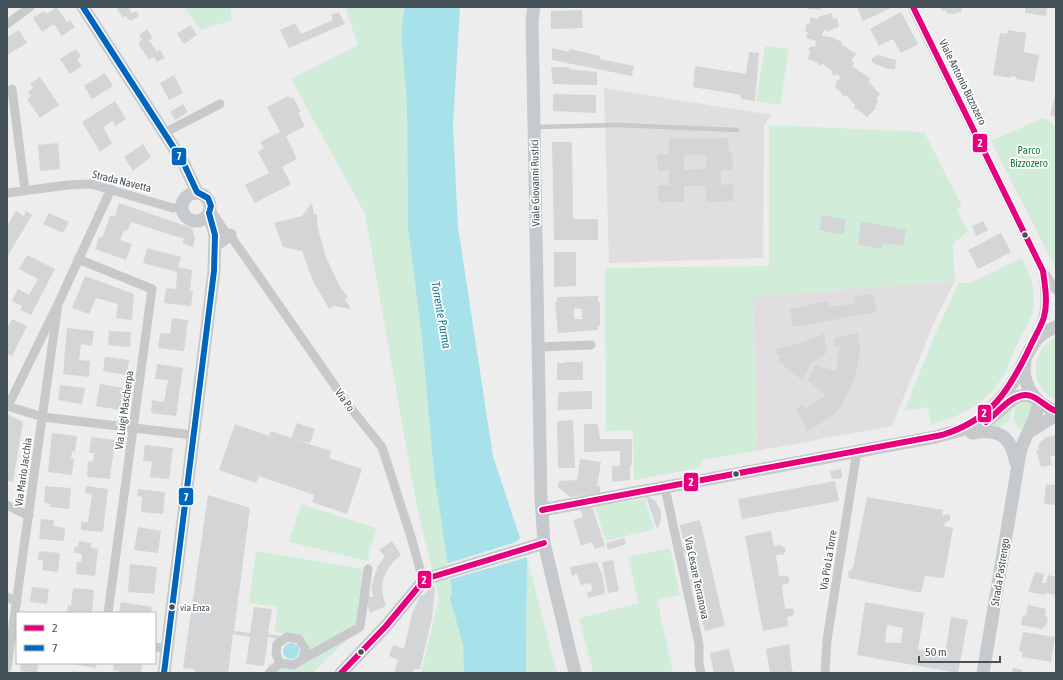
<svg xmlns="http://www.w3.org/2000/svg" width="1063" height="680" font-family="'Asap Condensed',sans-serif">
	<rect width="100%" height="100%" fill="#eeeded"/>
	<path fill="#e0dede" d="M604,88L772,115L764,124L763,258L609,263Z
		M955,281L935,320L892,426L757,451L753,297Z"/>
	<path fill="#d1ecd9" d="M184,7H230L232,20L201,30Z
		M345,7H405L401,31L407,106L408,227L422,339L434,474L452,592L450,599L463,645L464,673H421L439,599L416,502L365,214L291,79L358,45Z
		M765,46L789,49L780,105L756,101Z
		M1043,118L1056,126V269L991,141Z
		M769,125L924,132L962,206L957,210L968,231L953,244L955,281L753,297L757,451L702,460L699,468L634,480L633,430L606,431L605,268L769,266Z
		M1022,258C1032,277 1039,300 1030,320C1026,328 1021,334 1018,342C1013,352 1010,363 1005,373C988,403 963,416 931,424L928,407L904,411L940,323L959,283H970Z
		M1056,338V400C1029,388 1029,350 1056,338Z
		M1019,400L1031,402L1033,407L1027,422L1020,430C1011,422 1013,409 1019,400Z
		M1012,408L1009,421L999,428L991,425Z
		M645,499L654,529L606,541L595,507Z
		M301,504L376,528L367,561L289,542Z
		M670,548L680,595L657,600L673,673H593L579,618L639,603L628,557Z
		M256,551L363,569L356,631L313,673H266L269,663L299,669L310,655L305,637L275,632L277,607L249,603Z
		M527,559L556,669L557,673H526Z"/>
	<path fill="#a7e2ea" d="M405,7H460L453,125L458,227L493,456L527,559L526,673H464L463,645L450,599L452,592L434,474L422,339L408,227L407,106L401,31Z
		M283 651a8 8 0 1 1 16 0a8 8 0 1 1-16 0Z"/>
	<path fill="#eeeded" d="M522,537L528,557L448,580L446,564L516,542Z"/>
	<path fill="#d4d5d6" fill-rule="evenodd" d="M57,7L67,22L70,20L75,27L62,36L54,24L42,32L33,18L44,11L46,14Z
		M116,7H128L132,13L136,11L139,16L130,21L126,16L123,18Z
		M808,7H822V9L818,10L807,9Z
		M857,7H893L863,21Z
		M941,7H962L961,13L956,12L955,14L947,13V11L941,10Z
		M1025,7H1047L1046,16L1025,13Z
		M582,10L583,28L551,29V11Z
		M339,12L345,24L289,48L280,30L295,23L301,34L333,20L331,15Z
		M901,12L918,44L901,53L893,39L879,46L870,29Z
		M832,13L833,19L837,18L839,27L830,30L829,32L824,30L822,36L831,37L842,42L841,44L856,54L851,61L854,63L852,66L871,79L868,81L880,94L876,99L878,101L875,107L876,108L867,117L857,109H854L855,105L846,95L843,96L841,92L835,88L837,81L841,78L837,74L833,76L832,73L833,71L825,66L823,64L819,66L818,63L808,59L810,52L808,49L812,46L815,47L816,41L806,38L808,32L805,31L807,23L811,24L809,21L811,17L818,19V17Z
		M190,25L197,35L184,44L177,34Z
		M147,29L153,38L149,40L157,52L160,50L165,58L157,62L154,57L149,60L138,43L142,40L139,35Z
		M19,30L27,43L7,55V37Z
		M1008,30L1026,33L1024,52L1039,55L1034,82L1016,79V77L1011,76V78L993,75L1000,33L1007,34Z
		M552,48L569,52L570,49L600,56V59L634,66L632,76L552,60Z
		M76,49L81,56L77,59L82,66L70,74L60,59Z
		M749,52L759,53L755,101L741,99V95L693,87L695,66L746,74Z
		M878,55L896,60L895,69H888L873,63L871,59Z
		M551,67H569V69L597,72V85L553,84Z
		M105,73L113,86L92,99L84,86Z
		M174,75L183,93L169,100L160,83Z
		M40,77L59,105L40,118L27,99L31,96L28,92L33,88L30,84Z
		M1056,93V117L1050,115Z
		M553,94L596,95V113L553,111Z
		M288,96L290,99L293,97L301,112L298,113L305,126L286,136L297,159L282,167L291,184L255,203L245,185L269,173L258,152L264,148L260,142L280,132L267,107Z
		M115,101L126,119L115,126L113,121L103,127L112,143L100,152L82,122Z
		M183,104L188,112L175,120L170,112Z
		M728,138L729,153H732L733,170H721V185L733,184V201L706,202V186H684V202H658V185H669V171H658L657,154H669V139ZM684,155H706V169L684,170Z
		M552,142H572L573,219H598V240H554Z
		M58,143L60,169L40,171L38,145Z
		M143,144L151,157L133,171L124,157Z
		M119,203L192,228L195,239L193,247L182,243L184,239L131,222L127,231L124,230L120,240L132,244L126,260L95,249L99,237L102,238L110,216H115Z
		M312,203L314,214H317L318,229L326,257L338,283L348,298L345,299L351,309L334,306L329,309L313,281L302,251L283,247L274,223L302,216Z
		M16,211L24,216L26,211L32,215L7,257V226Z
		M49,213L69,222L63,233L43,224Z
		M822,215L846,220L843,235L819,230Z
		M861,221L906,230L903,246L883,243L881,249L858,245Z
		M983,221L988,230L976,236L972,226Z
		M1001,233L1011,252L978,269L968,250Z
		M147,248L181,257L178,267L192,270L190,291H193L191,306L164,303L166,288L176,289L177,272L143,263Z
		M554,252H576V286L554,287Z
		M27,255L55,269L31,315L20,310L22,306L12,301L18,289L29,295L38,279L19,269Z
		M85,276L134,294L132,320L116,318L118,304L96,298L89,314L72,308Z
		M873,294L877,312L793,327L790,309L828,301L829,307L855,303L854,297Z
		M598,296V302H600V325L598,326V330L558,333L555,303L557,302V297ZM574,308L582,309V319H574Z
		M172,318L188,320L184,351L158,348L160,333L170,334Z
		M12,319L27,326L12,356L7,354V328Z
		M67,328L94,331L92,346L81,344L79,360L90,361L89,377L63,374Z
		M109,331L131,332L130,347L108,345Z
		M858,333L860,352L854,381L842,404L833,415L807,432L797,409L803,404L806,409L826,395L808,380L815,365L836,371L840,345L835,346L834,338Z
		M824,334L827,352L811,364L802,380L778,361L781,355H777V349L791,346Z
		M105,357L129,360L127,375L103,371Z
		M564,362H583V380H557V363H564Z
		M157,364L183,368L176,416L151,413L152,400L164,402L168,380L155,379Z
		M100,384L123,388L120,410L96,406Z
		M60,385L85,388L82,404L58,400Z
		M592,391V409L557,410L559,392Z
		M7,414L23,422L13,482L7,481Z
		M573,420L575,468H558L557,421Z
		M297,423L315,429L310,443L296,440L331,451L329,458L362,469L347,514L312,502L314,495L259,476L256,483L219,470L235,424L269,436L271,431L291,438Z
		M584,424H598L600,439H632V465H630V480L612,482V466H620V451L584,452Z
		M52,433L77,436L75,452L72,451L71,459H74L72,475L48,472Z
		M1056,435V455L1050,457L1052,465L1041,467L1036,450H1039L1038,447L1041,441L1044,440V438Z
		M91,437L115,440L110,479L87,477L88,461L93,462L94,453H89Z
		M145,445L173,448L169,479L150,477L152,462L143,461Z
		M580,459L601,462L597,486H600V493L570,497L558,487L559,481L577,480Z
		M841,469L842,478L832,479L830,471Z
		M835,481L839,501L742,519L738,499Z
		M1046,484L1056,485V505L1044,504Z
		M45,486L71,488L69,509L50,507V504L44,503Z
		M86,486L108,489L103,532L81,530V522H88L92,494L85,493Z
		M138,489L165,492L163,514L141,512L142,497L137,496Z
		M208,495L250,508L234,631L250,633L254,607L272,609L268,634L281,636L280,639L268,637L264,666L246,664L250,637L233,634L228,673H195V669L183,668Z
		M646,496L655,500L661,511V521L657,529Z
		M867,497L943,510L942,516L946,514L950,515V520L945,522L944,526L953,528L944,578L925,576L921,593L849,578L848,572L853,568Z
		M592,506L605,546L595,549L592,542L581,546L573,520L583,517L580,509Z
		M41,519L54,520L53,526L65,528L64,541L39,539Z
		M700,520L725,626L705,631L701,617L697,613L699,608L693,587L690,582L691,576L686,554L682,549L684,545L680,525Z
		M138,527L161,531L158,553L134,550Z
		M771,531L774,546L781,545L786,549L784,554L776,555L779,576H787L790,579L788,584L782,585L785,609L792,608L795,613L792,616L787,617L788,626L763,631L745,536Z
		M624,538L626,544L608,550L606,543Z
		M79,541L91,543V548L98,549L95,576L76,574L77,562H81L82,554L74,553L75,547H78Z
		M392,541L401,555L393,562L386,572L382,584L383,597L386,606L370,613L365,596L374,597L371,589L374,577L378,566L385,556L379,550Z
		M39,551L60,553L58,572L42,570L43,560H38Z
		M613,560L619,591L608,593L602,562Z
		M597,562L603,577L605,594L588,598L587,592L592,591L591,583L581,585L577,574L572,576L570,567Z
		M130,564L157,567L154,594L128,592Z
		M1035,572L1044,574L1042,583H1046L1048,575L1056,577V595L1045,593V595L1028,592Z
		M431,585L435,587L432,618L420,669H414L413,673H394L398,660L389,656L393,645L404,649L412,614L419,598L421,595H424Z
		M32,587L49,589L47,604L30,602Z
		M73,588L94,590L92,613H67L68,605L71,606Z
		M121,602L152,607L151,613H119Z
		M865,602L924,613L918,649L945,654L951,617L968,620L958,673L857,655ZM887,625L903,628L901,643L885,642Z
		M1028,605L1046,609L1045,616L1048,617L1046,627L1043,626V629L1021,625L1023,615H1026Z
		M1023,632L1055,637L1051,662L1022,657L1023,652L1019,651Z
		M789,644L792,670L794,673H770L766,649Z
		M729,649L735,673H714L710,653Z
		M21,663H38L37,673L20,671Z
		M67,663H97L96,668Z
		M114,663H142L141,673H118L119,671L113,670Z
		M1013,668L1023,670L1022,673H1012Z"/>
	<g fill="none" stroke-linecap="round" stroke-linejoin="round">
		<path stroke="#c7c9cb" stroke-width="4.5" d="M536,127L617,125L737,130"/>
		<path stroke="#c7c9cb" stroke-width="9" d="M912,7L1043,271L1056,290
			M7,24L30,7
			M12,89L25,190
			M164,133L220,104
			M7,193L68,185L91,184L173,208L182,207
			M212,212L226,233L230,235L349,406L382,447L412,540L423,581
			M78,259L152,289L108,613
			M1035,339C1047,316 1046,297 1043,272
			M538,347L591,345
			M7,406L43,417L193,435
			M8,406L58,304L111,189
			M665,488L699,644V664L701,673
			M7,505L29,516
			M7,597L17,602
			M287,637L299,639L305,649L303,659L294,665L280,663L276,654L277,644Z
			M155,647L167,649
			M303,659L360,627L368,569
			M7,668L58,304
			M269,673L280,663
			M825,673L827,640L857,451"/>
		<path stroke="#c7cacd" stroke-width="13" d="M83,7L183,162L197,192
			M534,7L532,20L541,498L544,543L575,673
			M182 207a14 14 0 1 1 28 0a14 14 0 1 1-28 0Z
			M215,245L230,235
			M1025,362C1021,384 1035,404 1056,411
			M984,414C996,405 1007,392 1015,379C1027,358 1031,335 1056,327
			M1029,432L1056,415
			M972,433C999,428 1011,436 1016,463
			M542,510L935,437L972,427L987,421L1016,397L1026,395L1036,398
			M164,673L214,271L215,235L209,213
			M341,673L386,626L425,579L544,543
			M983,673L1020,453C1023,438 1041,413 1038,400"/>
		<defs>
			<path id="bus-1" d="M986,422C998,413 1014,390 1031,396C1040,399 1047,408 1056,411
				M542,510L942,435C991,420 1009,391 1030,347C1034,338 1041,327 1044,317C1048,302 1045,286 1043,271L913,7
				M341,673L386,626L425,579L544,543"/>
			<path id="bus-2" d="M83,7L183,162L197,192L208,198L211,206L209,213L215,235L214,271L164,673"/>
		</defs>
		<use href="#bus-1" stroke="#fff" stroke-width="9"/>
		<use href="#bus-2" stroke="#fff" stroke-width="9"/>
		<use href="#bus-1" stroke="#e5007d" stroke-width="6"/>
		<use href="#bus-2" stroke="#0065bd" stroke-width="6"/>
	</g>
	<g fill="#455158" stroke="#fff" stroke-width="1.5">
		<circle cx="1025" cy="235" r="3.5"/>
		<circle cx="736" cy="474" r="3.5"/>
		<circle cx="172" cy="607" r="3.5"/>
		<circle cx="361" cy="652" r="3.5"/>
	</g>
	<g text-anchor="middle" stroke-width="3.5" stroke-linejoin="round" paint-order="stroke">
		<g font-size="10" fill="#455158" stroke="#fff" text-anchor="start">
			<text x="180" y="611">via Enza</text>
		</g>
		<g font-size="11" fill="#455158" stroke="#fff">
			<text transform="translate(963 82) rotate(64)" y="4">Viale Antonio Bizzozero</text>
			<text transform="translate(122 181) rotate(14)" y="4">Strada Navetta</text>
			<text transform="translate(535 183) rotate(-91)" y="4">Viale Giovanni Rustici</text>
			<text transform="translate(345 400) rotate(54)" y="4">Via Po</text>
			<text transform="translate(124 410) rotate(-82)" y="4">Via Luigi Mascherpa</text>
			<text transform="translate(23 472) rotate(-82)" y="4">Via Mario Jacchia</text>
			<text transform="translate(828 560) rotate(-81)" y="4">Via Pio La Torre</text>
			<text transform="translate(1000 572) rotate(-81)" y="4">Strada Pastrengo</text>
			<text transform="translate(697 578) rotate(78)" y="4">Via Cesare Terranova</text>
		</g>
		<g font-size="11" fill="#19763e" stroke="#fff">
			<text x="1029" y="154">Parco<tspan x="1029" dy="13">Bizzozero</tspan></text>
		</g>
		<g font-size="12" font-style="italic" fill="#117d8a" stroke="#fff">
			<text transform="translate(441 315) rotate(80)" y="4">Torrente Parma</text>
		</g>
	</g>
	<g stroke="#fff" stroke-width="1.5">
		<rect x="972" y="133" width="16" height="20" rx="4" fill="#e5007d"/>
		<rect x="171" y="147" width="16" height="19" rx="4" fill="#0065bd"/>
		<rect x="977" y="404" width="15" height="19" rx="4" fill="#e5007d"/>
		<rect x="683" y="472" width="16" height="20" rx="4" fill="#e5007d"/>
		<rect x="178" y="487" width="16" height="19" rx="4" fill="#0065bd"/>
		<rect x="417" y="570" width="15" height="19" rx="4" fill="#e5007d"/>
	</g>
	<g font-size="11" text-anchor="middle" font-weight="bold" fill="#fff">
		<text x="980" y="147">2</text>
		<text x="179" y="160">7</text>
		<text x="984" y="417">2</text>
		<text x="691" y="486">2</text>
		<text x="186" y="501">7</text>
		<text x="424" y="584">2</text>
	</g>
	<rect width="1063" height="680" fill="none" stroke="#455158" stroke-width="16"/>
	<rect x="16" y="612" width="140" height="52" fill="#ffffff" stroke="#b5b9bc"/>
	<rect x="24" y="625" width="20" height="6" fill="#e5007d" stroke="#b5b9bc"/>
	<text x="52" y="632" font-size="12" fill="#455158">2</text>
	<rect x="24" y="645" width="20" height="6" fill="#0065bd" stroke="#b5b9bc"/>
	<text x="52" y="652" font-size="12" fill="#455158">7</text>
	<path d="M919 656v6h81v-6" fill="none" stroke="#455158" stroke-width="2"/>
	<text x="925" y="656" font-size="12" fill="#455158" stroke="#ffffff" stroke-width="3" paint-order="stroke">50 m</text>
</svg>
